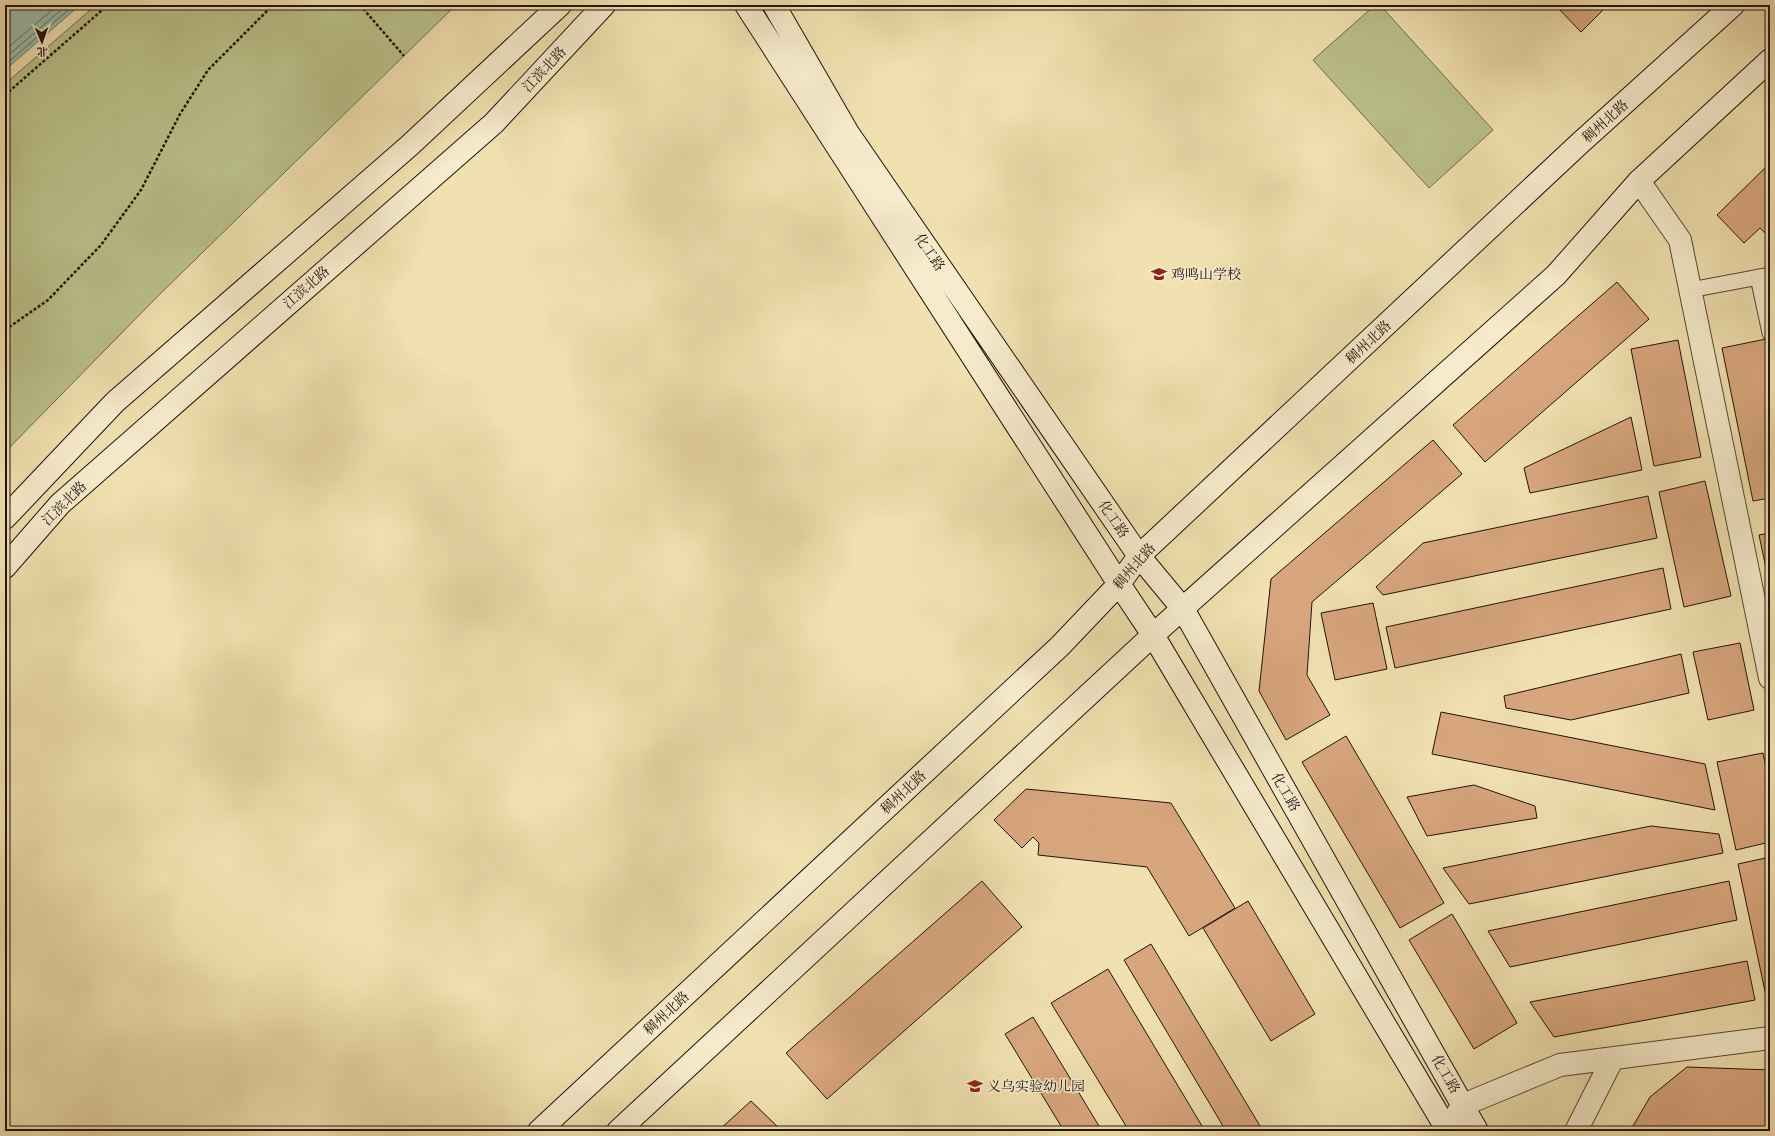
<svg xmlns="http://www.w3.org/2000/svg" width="1775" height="1136" font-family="'IM FELL Double Pica','Noto Serif SC',serif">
	<rect width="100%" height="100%" fill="#f1e1b0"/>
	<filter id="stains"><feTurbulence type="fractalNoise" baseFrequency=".005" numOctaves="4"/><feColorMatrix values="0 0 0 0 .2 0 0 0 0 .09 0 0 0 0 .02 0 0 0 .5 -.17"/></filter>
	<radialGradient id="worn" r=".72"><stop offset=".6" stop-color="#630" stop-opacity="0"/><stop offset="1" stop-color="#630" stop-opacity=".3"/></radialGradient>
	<path fill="#bbc28b" stroke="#6e6a4c" d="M96,5H456L157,297L5,452V84Z
		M1375,5H1380L1493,130L1429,188L1313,60Z"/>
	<path fill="#9bbeac" stroke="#6b796c" d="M5,5H80L5,70Z"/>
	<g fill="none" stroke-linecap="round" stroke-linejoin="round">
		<path stroke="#5e685c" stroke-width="1" d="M5,50L58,5
			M5,58L67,5
			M5,65L74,5"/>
	</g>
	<path fill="#d8a67d" stroke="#22120d" d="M1555,5H1608L1581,32Z
		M1770,163V233L1767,235L1760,228L1744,243L1717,215Z
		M1617,282L1649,319L1485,462L1453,425Z
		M1766,339L1770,361V498L1753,501L1722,348Z
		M1678,340L1701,457L1654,466L1631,349Z
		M1631,417L1642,470L1530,493L1524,468Z
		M1433,440L1462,474L1312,602L1307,675L1330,715L1286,740L1259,691L1271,579Z
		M1705,481L1731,596L1684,607L1659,492Z
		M1648,496L1657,538L1383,595L1376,587L1423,543Z
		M1770,533V587L1759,535Z
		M1663,568L1671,609L1395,668L1386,627Z
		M1373,603L1387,669L1335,680L1321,613Z
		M1740,643L1754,710L1708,720L1693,652Z
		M1681,654L1689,693L1571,720L1506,708L1504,696Z
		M1441,712L1705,764L1715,810L1432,754Z
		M1346,736L1444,903L1400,928L1302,762Z
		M1763,753L1770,785V842L1736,850L1717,762Z
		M1474,785L1535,806L1537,818L1427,836L1407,797Z
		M1026,789L1171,803L1235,908L1189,936L1147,867L1038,855L1039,843L1033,837L1022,848L994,820Z
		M1651,826L1719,834L1723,853L1469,904L1443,868Z
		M1770,857V995L1766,996L1738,864Z
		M982,881L1022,927L827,1099L786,1053Z
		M1729,881L1737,920L1510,967L1488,931Z
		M1248,901L1315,1014L1271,1041L1203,928Z
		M1452,914L1517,1023L1474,1049L1409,940Z
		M1151,944L1263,1131H1226L1124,960Z
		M1747,961L1755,1000L1554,1037L1530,1002Z
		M1108,969L1205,1131H1129L1051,1003Z
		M1033,1017L1102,1131H1064L1005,1034Z
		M1687,1067L1770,1070V1131H1630L1650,1097Z
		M751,1101L782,1131H718Z"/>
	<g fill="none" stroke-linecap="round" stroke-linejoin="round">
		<defs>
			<path id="lane" d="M1758,277L1770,333
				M1690,290L1770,275"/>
			<path id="street" d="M1639,181L1680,240L1770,678
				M1446,1131L1463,1105L1560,1065L1770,1038
				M1576,1131L1613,1058"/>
			<path id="secondary" d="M746,5L1119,584L1153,635L1448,1131
				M774,5L848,133L1139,556L1183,609L1477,1131
				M5,518L115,402L409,146L560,5
				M5,567L60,504L494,123L604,5
				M539,1131L1060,646L1119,584L1139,556L1579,144L1733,5
				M618,1131L1153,635L1556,275L1639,181L1770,60"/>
		</defs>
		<use href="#lane" stroke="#564636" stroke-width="17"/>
		<use href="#street" stroke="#564636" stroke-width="24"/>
		<use href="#secondary" stroke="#22120d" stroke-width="24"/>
		<path stroke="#22120d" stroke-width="2.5" stroke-dasharray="3 2" stroke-linecap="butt" d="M360,5L404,56
			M5,95L108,5
			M5,330L48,300L101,245L141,190L180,114L208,70L273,5"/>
		<use href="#lane" stroke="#f6eccc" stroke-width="15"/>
		<use href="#street" stroke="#f6eccc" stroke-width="22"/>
		<use href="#secondary" stroke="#f6eccc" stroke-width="22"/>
	</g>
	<defs>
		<symbol id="school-bare" viewBox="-9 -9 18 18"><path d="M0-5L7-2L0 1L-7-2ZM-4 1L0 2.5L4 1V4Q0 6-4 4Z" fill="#8f2418" stroke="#f6eccc" stroke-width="2.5" paint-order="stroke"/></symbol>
	</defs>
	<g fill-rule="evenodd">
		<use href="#school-bare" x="1148" y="263" width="22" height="22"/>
		<use href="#school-bare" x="964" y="1075" width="22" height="22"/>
	</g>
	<g text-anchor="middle" stroke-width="3" stroke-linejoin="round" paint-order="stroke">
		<g font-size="14" fill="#22120d" stroke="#f6eccc">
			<text transform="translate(544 69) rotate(-47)" y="5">江滨北路</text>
			<text transform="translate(1605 121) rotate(-42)" y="5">稠州北路</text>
			<text transform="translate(930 252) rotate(56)" y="5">化工路</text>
			<text transform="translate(306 287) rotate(-41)" y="5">江滨北路</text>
			<text transform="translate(1368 342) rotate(-43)" y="5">稠州北路</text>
			<text transform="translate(64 503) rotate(-45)" y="5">江滨北路</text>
			<text transform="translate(1114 519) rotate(56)" y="5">化工路</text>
			<text transform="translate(1134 566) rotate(-49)" y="5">稠州北路</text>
			<text transform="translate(903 792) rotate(-43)" y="5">稠州北路</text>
			<text transform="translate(1286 792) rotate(60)" y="5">化工路</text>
			<text transform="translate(666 1013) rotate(-43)" y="5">稠州北路</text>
			<text transform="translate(1446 1074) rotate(60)" y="5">化工路</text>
		</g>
		<g font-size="14" fill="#22120d" stroke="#f6eccc" text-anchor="start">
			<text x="1171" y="279">鸡鸣山学校</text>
			<text x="987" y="1091">义乌实验幼儿园</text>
		</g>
	</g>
	<rect width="1775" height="1136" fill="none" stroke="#f1e1b0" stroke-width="20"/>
	<rect x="6" y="6" width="1763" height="1124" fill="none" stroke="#22120d" stroke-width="2"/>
	<rect x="10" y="10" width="1755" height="1116" fill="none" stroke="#22120d"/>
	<g transform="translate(42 42) rotate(178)" stroke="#f6eccc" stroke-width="3" paint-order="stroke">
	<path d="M0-3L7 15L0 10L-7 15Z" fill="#22120d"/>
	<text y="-6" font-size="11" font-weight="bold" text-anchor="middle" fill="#22120d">北</text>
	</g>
	<rect width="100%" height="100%" filter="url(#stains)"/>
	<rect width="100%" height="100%" fill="url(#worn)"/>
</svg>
